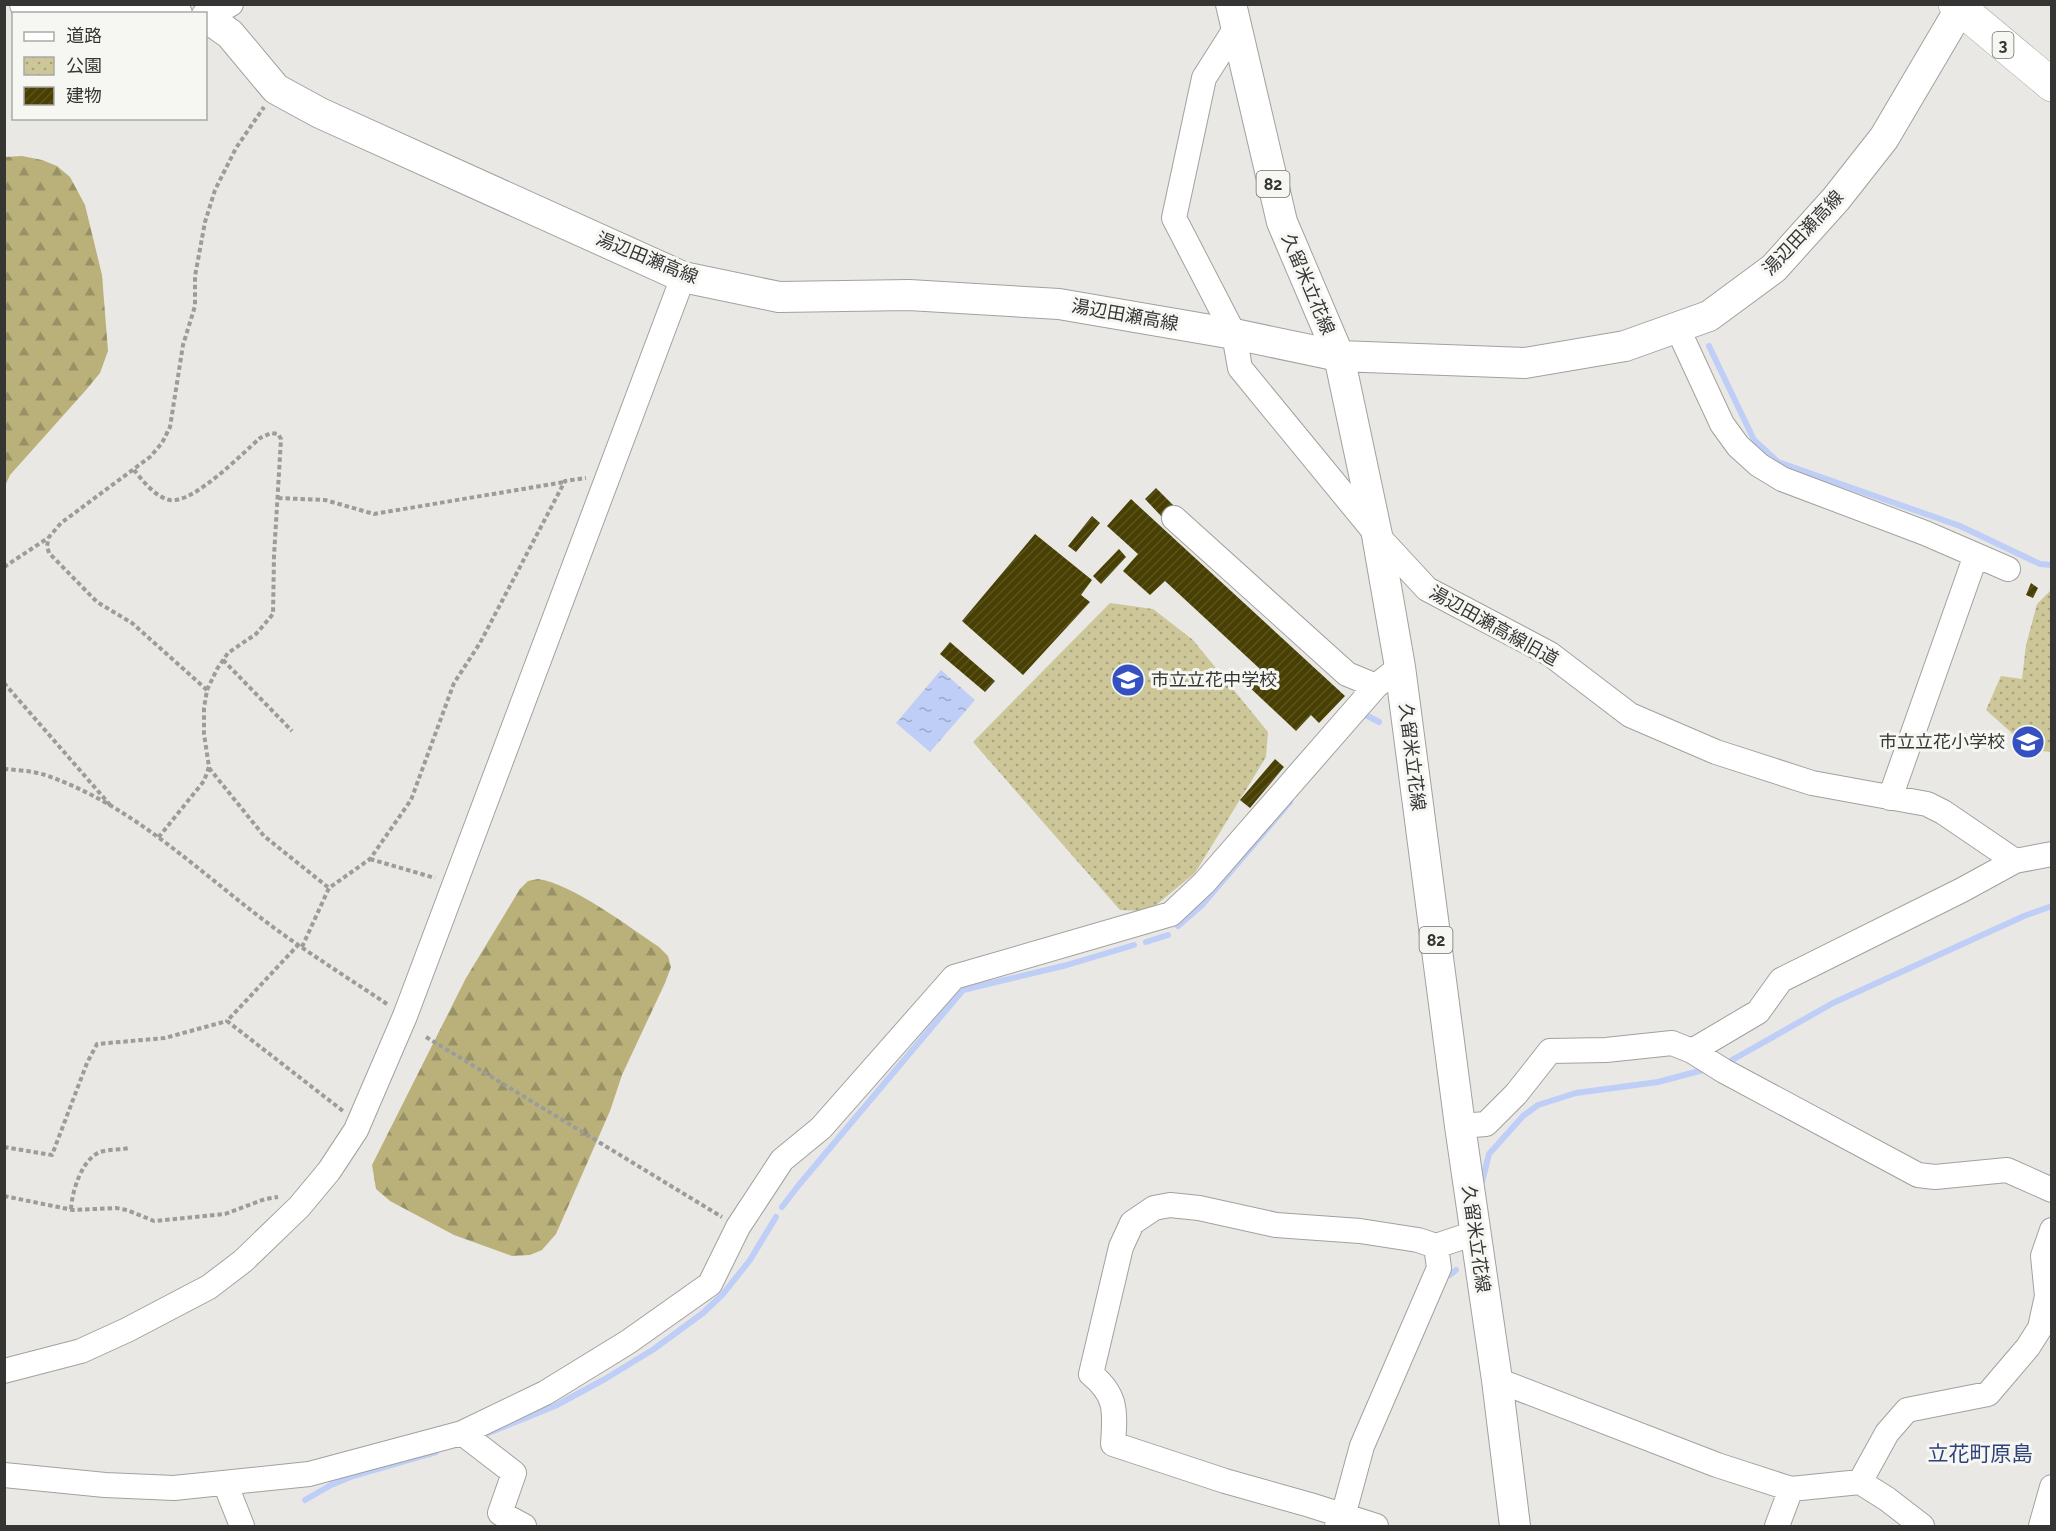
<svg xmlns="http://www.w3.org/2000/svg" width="2056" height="1531" font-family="Raleway,'Noto Sans JP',sans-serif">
	<defs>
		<pattern id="forest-firs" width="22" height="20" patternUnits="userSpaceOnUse" patternTransform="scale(1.5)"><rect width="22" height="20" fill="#bab17a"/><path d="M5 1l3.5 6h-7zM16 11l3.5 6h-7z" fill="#989165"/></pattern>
		<pattern id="park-dots" width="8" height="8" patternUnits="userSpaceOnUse" patternTransform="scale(1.5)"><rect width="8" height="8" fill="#cdc699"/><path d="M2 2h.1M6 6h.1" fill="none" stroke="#a7a27e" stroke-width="1.8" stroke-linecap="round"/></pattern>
		<pattern id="water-ripples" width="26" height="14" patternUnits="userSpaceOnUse" patternTransform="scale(1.5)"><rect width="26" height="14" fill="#becef7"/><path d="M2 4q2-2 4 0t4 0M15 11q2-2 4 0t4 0" fill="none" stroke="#9ba8c9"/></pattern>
		<pattern id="building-hatch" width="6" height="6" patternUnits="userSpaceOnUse" patternTransform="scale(1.5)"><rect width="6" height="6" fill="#483f02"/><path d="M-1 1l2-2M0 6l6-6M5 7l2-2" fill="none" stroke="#5a531f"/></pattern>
	</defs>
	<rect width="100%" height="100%" fill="#e9e8e5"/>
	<path fill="url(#forest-firs)" d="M22,156L42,160L57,166L70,177L85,205L102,275L108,351L100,373L86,390L10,475L5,486V157Z
		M538,879C573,884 629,927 659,947L668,956L671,967L665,983L622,1075L610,1111L556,1234L542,1250L530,1255L512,1256L454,1235L390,1201L376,1189L372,1165L466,978L520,889L528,881Z"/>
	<path fill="url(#park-dots)" d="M2051,590V752L2031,750L1986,710L2001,676L2022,679L2026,645L2037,604Z
		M1110,603L1153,609L1193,640L1268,732L1266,757L1195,873L1156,905L1143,911L1120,910L973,742Z"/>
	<path fill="url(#water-ripples)" d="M941,670L975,700L930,752L896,723Z"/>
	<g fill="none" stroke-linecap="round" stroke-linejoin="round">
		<path stroke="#becef7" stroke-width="6" d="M1709,346L1754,440L1778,462L1960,526L2040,564L2052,565
			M1360,719L1364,714L1379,722
			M1178,926L1202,905L1290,802
			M1146,942L1168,935
			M1725,1064L1833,1003L2024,916L2052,906
			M1482,1182L1489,1154L1523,1116L1538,1105L1576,1093L1658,1082L1707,1069
			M782,1207L798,1186L963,990L1067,965L1134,945
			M1450,1275L1456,1270
			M486,1434L555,1406L605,1379L654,1349L703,1313L723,1294L750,1260L776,1217
			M305,1500L331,1485L353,1476L436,1452"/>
	</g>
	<path fill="url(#building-hatch)" d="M1156,488L1173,505L1162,517L1145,499Z
		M1131,499L1345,696L1319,723L1311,715L1296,731L1246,684L1260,669L1165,581L1150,595L1123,571L1138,554L1107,526Z
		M1092,516L1100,523L1076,552L1068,546Z
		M1035,534L1092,580L1081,595L1090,602L1023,675L962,621Z
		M1119,549L1126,557L1101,584L1093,576Z
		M2031,583L2038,588L2033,598L2026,595Z
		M950,642L995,681L985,692L940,654Z
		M1275,759L1284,767L1250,808L1240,800Z"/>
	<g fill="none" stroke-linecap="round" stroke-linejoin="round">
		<defs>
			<path id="minor" d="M207,18L231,4
				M1237,26L1204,78L1174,218L1234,334L1240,368L1377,535L1427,589L1550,654L1630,715L1716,752L1812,783L1927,804L1943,812L2015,861
				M1677,327L1722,424L1738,446L1759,465L1782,479L1925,533L2008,569
				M1174,518L1347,674L1376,686
				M1890,798L1976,555
				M1692,1051L1758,1012L1781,980L1962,890L2015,861L2052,854
				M1460,1126L1486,1124L1516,1094L1550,1051L1606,1050L1672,1043L1692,1051L1724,1071L1918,1175L1935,1177L2007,1170L2052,1190
				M4,1371L81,1351L127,1330L209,1287L243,1261L299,1207L329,1171L356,1130L405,1016L683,277
				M1497,1380L1717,1465L1791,1489L1860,1482L1887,1499L1922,1526
				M462,1433L514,1473L500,1513L524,1526
				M4,1475L105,1485L174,1488L309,1474L462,1433L545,1393L628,1342L710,1284L738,1227L782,1160L821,1128L954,977L1171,914L1204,883L1376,686L1400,667
				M1860,1482L1887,1433L1907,1410L1988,1394L2028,1347L2040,1328L2047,1296L2043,1256L2052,1230
				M225,1483L242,1526
				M1337,1526L1343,1516L1362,1446L1439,1268L1436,1246L1475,1233
				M1376,1526L1310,1505L1225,1481L1113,1444C1115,1413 1118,1396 1091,1374L1121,1247L1132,1223L1154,1208L1170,1205L1199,1208L1276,1225L1360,1231L1418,1240L1436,1246
				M1777,1526L1791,1489
				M2041,1526L2052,1487"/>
			<path id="major" d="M25,4L124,6L177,14
				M1231,4L1282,222L1339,356L1377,535L1400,667L1460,1126L1497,1380L1515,1526
				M206,17L230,34L276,89L320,113L683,277L779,297L909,295L1059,304L1234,334L1339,356L1525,363L1625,346L1709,316L1774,268L1836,199L1884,138L1960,9"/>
			<path id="highway" d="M1955,4L2052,85"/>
		</defs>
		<use href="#minor" stroke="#a1a19e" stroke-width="26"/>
		<use href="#major" stroke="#a1a19e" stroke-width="32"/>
		<use href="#highway" stroke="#a1a19e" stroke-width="34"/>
		<path stroke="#9c9c9a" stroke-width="4" stroke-dasharray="4.5 3" stroke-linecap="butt" d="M134,470C143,481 155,497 170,500C193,504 242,454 260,438L271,433L278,434L281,439L274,556L273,614L256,634L228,653L217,669L207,690L204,708V734L209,767L204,781L158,838
			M278,498L325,500L374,514L564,482
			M4,567L48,538
			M223,660L292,731
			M4,683L111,806
			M207,690L132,623L97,602L49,553L47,546L49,537L61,523L150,457L162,443L170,427L183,345L195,306V276L205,222L215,190L236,148L264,107
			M209,768L264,836L329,888
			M4,769C17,770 33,771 45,775C134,805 203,876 277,930C313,956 351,980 387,1004
			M370,859L435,878
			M299,944L227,1021L343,1111
			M302,947L329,888L370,859L411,800L454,683L480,643L565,481L586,478
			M426,1037L722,1217
			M4,1147L52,1155L87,1063L97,1044L165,1038L227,1021
			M4,1196L73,1210L116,1208L127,1210L154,1221L225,1214L265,1199L278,1197
			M71,1209C72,1191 82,1159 100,1152C109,1149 120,1150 129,1148"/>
		<use href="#minor" stroke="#fff" stroke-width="24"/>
		<use href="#major" stroke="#fff" stroke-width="30"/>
		<use href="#highway" stroke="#fff" stroke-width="33"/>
	</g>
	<defs>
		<symbol id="school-disc" viewBox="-11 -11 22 22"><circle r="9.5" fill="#3450c1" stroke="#f6f6f3"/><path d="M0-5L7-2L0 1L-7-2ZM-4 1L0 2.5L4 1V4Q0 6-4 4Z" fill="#fff"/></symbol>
	</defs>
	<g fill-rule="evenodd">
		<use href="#school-disc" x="1109" y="661" width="38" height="38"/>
		<use href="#school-disc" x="2009" y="723" width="38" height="38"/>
	</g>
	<g text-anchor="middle" stroke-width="6" stroke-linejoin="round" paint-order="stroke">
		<g fill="#f6f6f3" stroke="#6f6f6d" stroke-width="1.5">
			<rect x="1992.5" y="32" width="21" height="26" rx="4.5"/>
			<rect x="1256.5" y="171" width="33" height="26" rx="4.5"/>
			<rect x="1419.5" y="927" width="33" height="26" rx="4.5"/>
		</g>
		<g font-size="16" font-weight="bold" fill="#353534">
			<text x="2003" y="51">3</text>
			<text x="1273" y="190">82</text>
			<text x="1436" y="946">82</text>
		</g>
		<g font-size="18" fill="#353534" stroke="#f6f6f3">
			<text transform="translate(1803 233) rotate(-47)" y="6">湯辺田瀬高線</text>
			<text transform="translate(647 258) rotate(22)" y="6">湯辺田瀬高線</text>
			<text transform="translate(1308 284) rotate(67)" y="6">久留米立花線</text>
			<text transform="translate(1125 315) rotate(10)" y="6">湯辺田瀬高線</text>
			<text transform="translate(1494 626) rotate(29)" y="6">湯辺田瀬高線旧道</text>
			<text transform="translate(1412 757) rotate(83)" y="6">久留米立花線</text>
			<text transform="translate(1476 1239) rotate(82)" y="6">久留米立花線</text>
		</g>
		<g font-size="18" fill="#353534" stroke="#f6f6f3" text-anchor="start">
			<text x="1151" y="686">市立立花中学校</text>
			<text x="2005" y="748" text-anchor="end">市立立花小学校</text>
		</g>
		<g font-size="21" fill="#2e417a" stroke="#f6f6f3">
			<text x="1980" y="1461">立花町原島</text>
		</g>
	</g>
	<rect width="2056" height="1531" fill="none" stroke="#353534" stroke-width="12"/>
	<rect x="12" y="12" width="195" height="108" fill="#f6f6f3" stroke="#a9a9a7" stroke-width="1.5"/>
	<rect x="24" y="32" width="30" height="9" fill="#ffffff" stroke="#a9a9a7" stroke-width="1.5"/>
	<text x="66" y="42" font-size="18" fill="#353534">道路</text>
	<rect x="24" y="57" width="30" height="18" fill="url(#park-dots)" stroke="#a9a9a7" stroke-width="1.5"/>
	<text x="66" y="72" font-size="18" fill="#353534">公園</text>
	<rect x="24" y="87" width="30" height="18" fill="url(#building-hatch)" stroke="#a9a9a7" stroke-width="1.5"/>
	<text x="66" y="102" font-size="18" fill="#353534">建物</text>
</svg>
